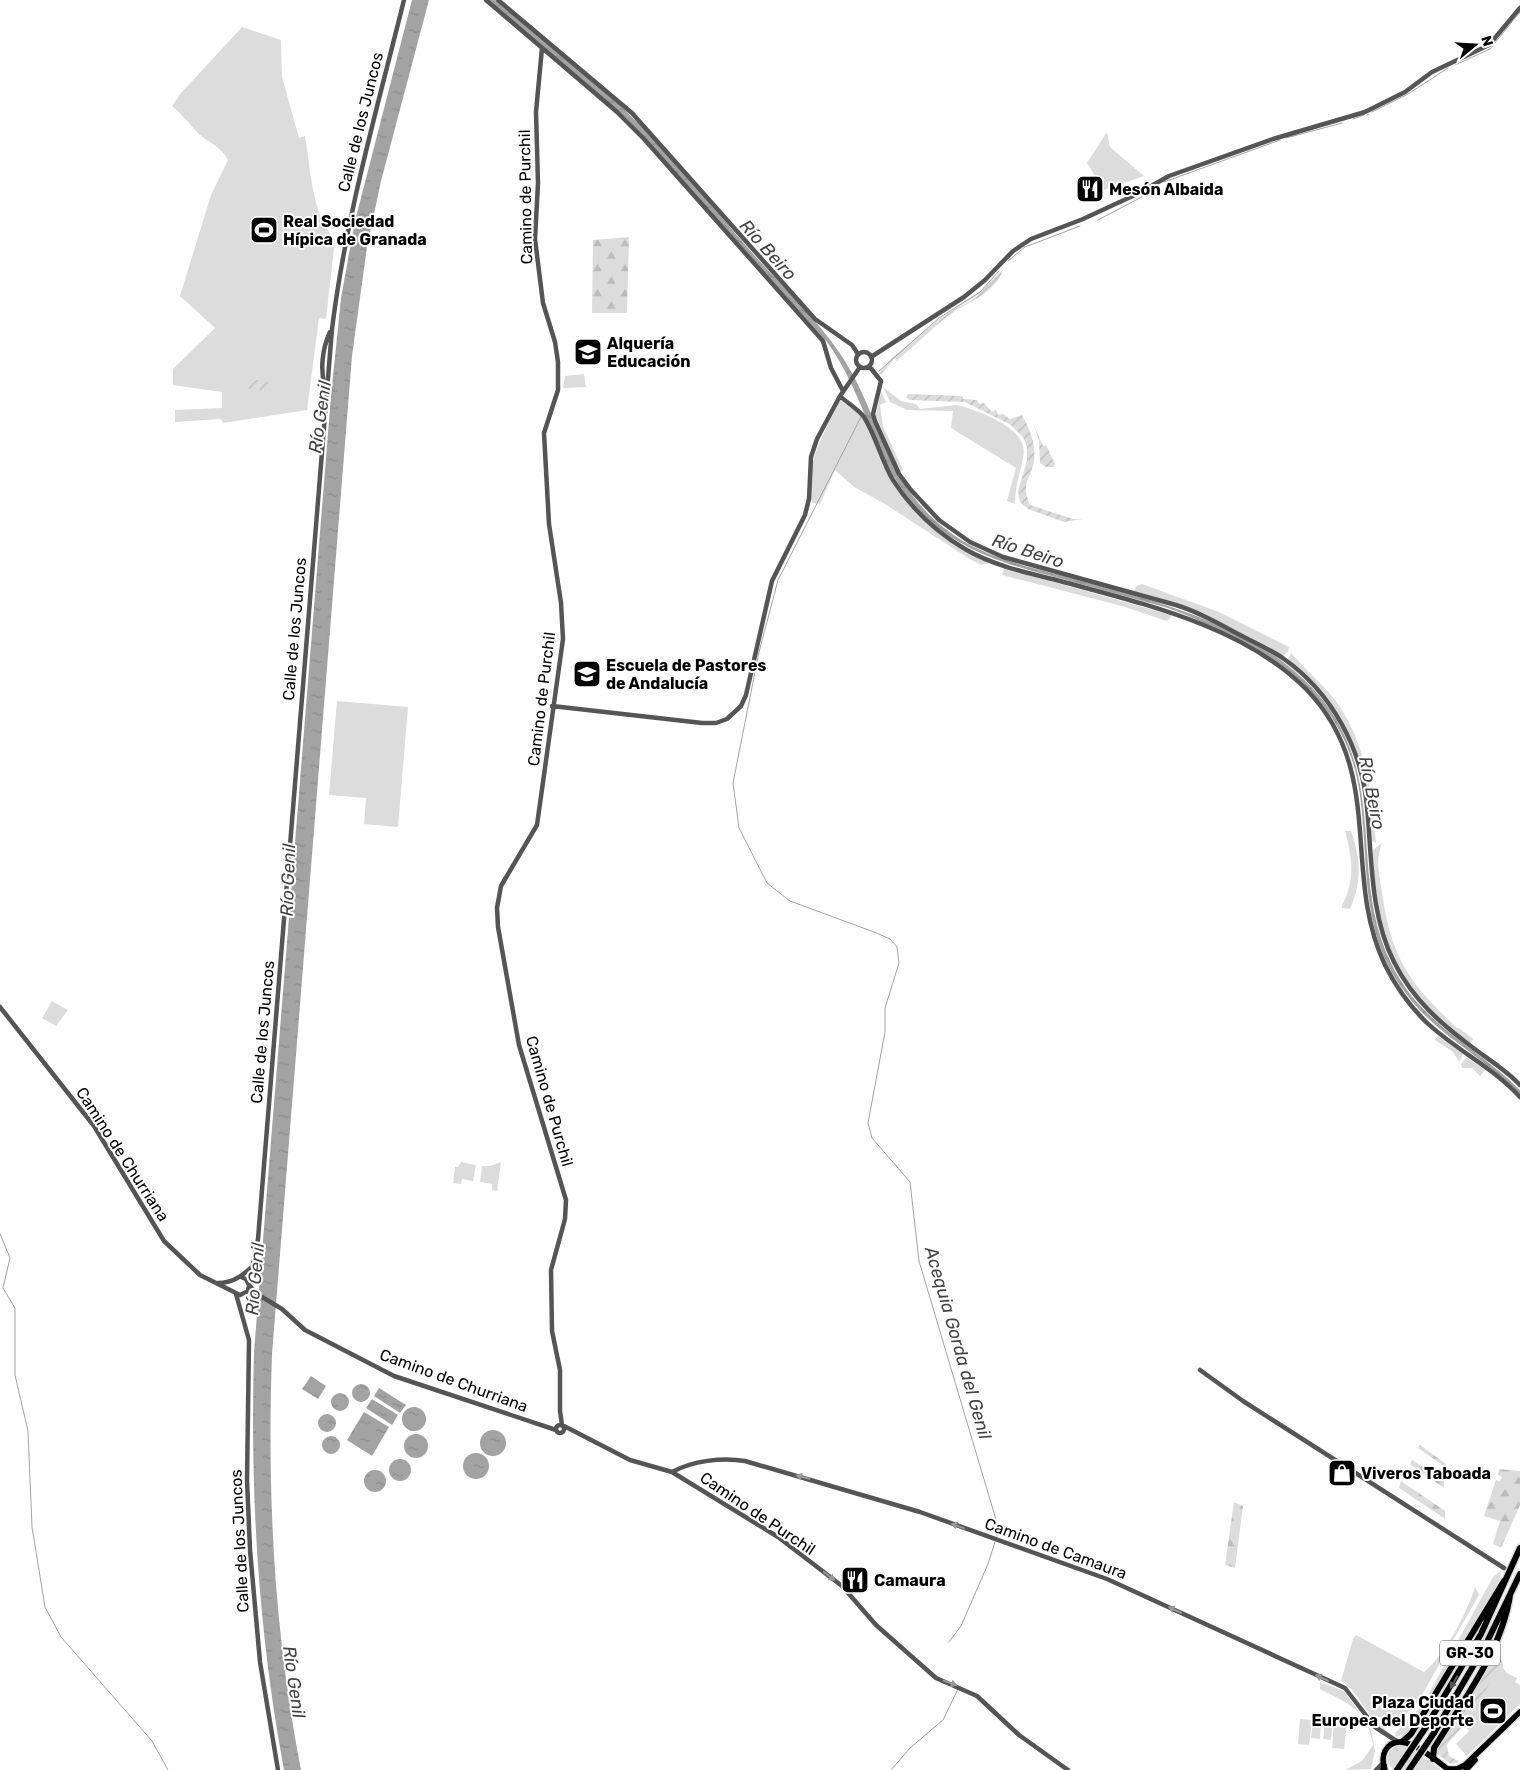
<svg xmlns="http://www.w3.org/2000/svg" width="1520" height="1770" font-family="Rubik,sans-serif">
	<defs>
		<pattern id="forest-firs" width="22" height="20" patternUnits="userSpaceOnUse" patternTransform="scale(1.25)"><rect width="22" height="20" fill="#dcdcdc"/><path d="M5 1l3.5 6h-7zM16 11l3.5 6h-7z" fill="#bbb"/></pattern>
		<pattern id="park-crowns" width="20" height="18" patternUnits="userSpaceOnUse" patternTransform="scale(1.25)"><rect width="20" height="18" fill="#dcdcdc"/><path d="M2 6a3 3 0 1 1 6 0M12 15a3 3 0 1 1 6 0" fill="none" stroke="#bbb"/></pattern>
		<pattern id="garden-furrows" width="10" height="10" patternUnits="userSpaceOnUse" patternTransform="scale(1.25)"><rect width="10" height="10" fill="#dcdcdc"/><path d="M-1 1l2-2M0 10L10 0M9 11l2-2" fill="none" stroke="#bbb"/></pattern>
		<pattern id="water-ripples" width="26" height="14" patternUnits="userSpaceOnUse" patternTransform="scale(1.25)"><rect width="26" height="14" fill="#a3a3a3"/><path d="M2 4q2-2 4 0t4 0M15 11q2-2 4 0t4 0" fill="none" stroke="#8b8b8b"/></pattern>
	</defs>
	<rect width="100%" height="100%" fill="#fff"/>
	<path fill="#dcdcdc" d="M242,27L281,40L282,77L299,138L305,136C311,169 311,214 335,240L326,319L319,318L307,410L223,423L221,419L175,422V410L222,408V392L173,385V369L215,328L180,296L211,195L228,160C222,147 207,142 198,133C189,124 182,114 172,106L181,93Z
		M1107,132L1110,147L1144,176L1104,190L1087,163Z
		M1001,269L982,292L959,307L895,358L881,375L879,373L892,358L939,319L981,291Z
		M584,374L586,387L563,388L565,376Z
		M883,387L901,401L916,404L920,409L956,405L965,407C986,415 1030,429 1023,458C1020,474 1015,487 1015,504L1007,501L1016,468L951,428L953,411L907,410L890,402Z
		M881,391L886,402L880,405L883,426L903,470L900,472L876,416Z
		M840,401C846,405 854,409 859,414C870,423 876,452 883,466C906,509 944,544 989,563L981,565L968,558L885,504L854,487L835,470L820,504L812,503C803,466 824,433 840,401Z
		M1004,568L1171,615V617L1167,621L1122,606L1002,575Z
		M1142,584L1219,612L1289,647L1288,652L1283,656L1205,614L1180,604L1134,591L1136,586Z
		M1291,653C1304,668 1318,680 1331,695C1366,738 1371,790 1376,843L1372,841L1368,797L1345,727L1309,678L1288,659Z
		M337,701L408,707L398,827L364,824L366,798L329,795Z
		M1345,831H1351C1361,860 1362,881 1350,909L1342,908V905C1356,880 1352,857 1345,831Z
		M1382,843C1375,860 1379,874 1382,892C1391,958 1409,983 1457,1028H1459L1473,1039L1470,1044C1429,1014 1395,976 1382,926C1376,903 1375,878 1372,854L1374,849Z
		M52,1001L68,1010L56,1026L42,1018Z
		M1438,1036L1463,1054L1459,1062L1453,1052L1435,1040Z
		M1466,1057L1485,1070L1480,1076L1472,1068H1462L1461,1064Z
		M461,1162L476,1165L473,1181L462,1179L461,1184L453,1183L455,1167H458Z
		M501,1162L497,1191L492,1190V1184L480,1182L482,1166H490Z
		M1501,1571C1504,1585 1424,1708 1411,1729L1408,1733L1396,1737L1395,1733L1423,1704L1493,1577Z
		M1475,1587L1479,1595L1419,1700L1394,1728L1391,1725L1387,1728L1386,1719L1383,1717L1376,1718V1720L1388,1732C1373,1730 1360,1691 1341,1681L1353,1639L1356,1635L1424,1672C1445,1655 1467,1613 1475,1587Z
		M1501,1665L1507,1673L1517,1678L1515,1682L1520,1685V1704L1467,1756L1456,1744L1469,1731L1464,1725Z
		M1320,1682L1344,1691L1371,1729L1375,1751L1371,1769L1345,1770L1362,1761L1373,1745C1367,1709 1349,1704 1320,1689Z
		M1300,1719L1312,1720L1309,1745L1298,1744Z
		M1313,1719L1321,1720L1320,1739L1311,1738Z
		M1325,1721H1333L1331,1740L1323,1739Z
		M1334,1722L1347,1723L1344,1749L1332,1748Z"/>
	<path fill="url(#forest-firs)" d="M629,237L627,313H592L593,240Z
		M1420,1445L1446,1464L1445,1467L1418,1448Z
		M1412,1460L1444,1481V1488L1410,1464Z
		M1499,1469L1520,1471V1505L1501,1548L1493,1544L1500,1521L1484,1516L1496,1480L1500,1481L1502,1477L1498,1475Z
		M1401,1481L1445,1511V1519L1399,1488Z
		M1234,1502L1243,1506L1235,1568L1225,1565Z"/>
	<path fill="url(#park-crowns)" d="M1403,1745L1408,1746L1442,1770H1393L1387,1761C1387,1751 1393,1746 1403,1745Z"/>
	<path fill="url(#garden-furrows)" d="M1003,269C996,295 963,303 944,319C928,332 913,347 897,361L895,358L946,315L975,298Z
		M247,379L268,381L267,391L246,388Z
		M908,394L963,396V399L977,400L979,404L984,403L992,412L996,410L998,415L1003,414L1010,419L1022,415C1030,430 1036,443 1034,460C1031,480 1020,483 1030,505L1073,519H1082L1064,522L1028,509L1020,502L1018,491L1027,460V447L1023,437L1011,425L965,402L909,400L906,397Z
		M1034,425L1043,446L1046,445L1055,464L1053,467H1046L1040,463L1039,441Z
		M1496,1646L1504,1667L1501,1666L1464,1725L1449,1742L1447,1746L1449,1756L1460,1762L1451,1764L1437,1754V1746Z"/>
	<path fill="url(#water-ripples)" d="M412,0H429L381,181L367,247L352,356L272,1354C267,1495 274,1632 301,1770H284C258,1630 250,1494 254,1352L331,396L341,298L355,221Z
		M489,0H495C539,37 587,73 628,113C673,158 713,208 755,256C783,287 815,317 839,352C880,411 882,478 943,527C977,555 1018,564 1060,575C1146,599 1254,622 1316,692C1391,777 1347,873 1391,963C1420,1024 1475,1045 1520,1090V1094C1473,1047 1419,1028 1387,963C1363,914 1367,856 1361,803C1352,719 1305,675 1234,638C1212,627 1191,616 1168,608C1134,599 1100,589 1066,580C993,561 934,545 893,475C868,432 857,383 827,342L627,119Z
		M311,1376L326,1386L318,1399L302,1389Z
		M352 1393a9 9 0 1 1 18 0a9 9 0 1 1-18 0Z
		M379,1388L406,1405L400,1413L374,1396Z
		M331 1402a9 9 0 1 1 18 0a9 9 0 1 1-18 0Z
		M372,1399L398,1415L392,1425L366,1408Z
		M402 1419a12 12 0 1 1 24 0a12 12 0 1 1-24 0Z
		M364,1412L389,1427L372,1456L347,1440Z
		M318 1423a9 9 0 1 1 18 0a9 9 0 1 1-18 0Z
		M480 1443a13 13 0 1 1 26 0a13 13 0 1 1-26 0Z
		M404 1446a12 12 0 1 1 24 0a12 12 0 1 1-24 0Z
		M322 1445a9 9 0 1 1 18 0a9 9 0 1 1-18 0Z
		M463 1466a13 13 0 1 1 26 0a13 13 0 1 1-26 0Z
		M389 1470a11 11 0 1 1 22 0a11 11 0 1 1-22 0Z
		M364 1481a11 11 0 1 1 22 0a11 11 0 1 1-22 0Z"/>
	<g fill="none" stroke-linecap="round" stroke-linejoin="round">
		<path stroke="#a3a3a3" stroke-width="1" d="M1455,65L1490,49L1520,12
			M1372,112L1408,94L1448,68
			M1367,115L1369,114
			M1353,119L1364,115
			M1286,138L1342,123
			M1164,182L1280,140
			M1098,220L1155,190
			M1008,261L1025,247L1080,226
			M879,371L939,318L980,292L999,271
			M861,417L778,580L759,652L733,783L739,828L767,883L790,901L874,932L890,939L897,947L899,963L885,1008V1032L868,1123L872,1138L910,1182L919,1261L997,1523L999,1531L997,1536
			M0,1234L10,1258L3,1288L15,1308V1375L28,1431L32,1527L45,1607L61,1637L152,1741L168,1770
			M949,1642L961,1626L988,1564L995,1542
			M891,1770L910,1748L943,1720L958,1689"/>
		<path stroke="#d9d9d9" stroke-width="4.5" stroke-dasharray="4.5 2" stroke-linecap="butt" d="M1504,1568L1519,1580"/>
		<defs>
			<path id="major" d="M1448,1769H1457L1465,1765L1520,1712
				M1385,1770C1383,1764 1382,1757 1385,1751C1399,1726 1435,1760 1449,1770
				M1466,1770L1475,1760"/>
			<path id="highway" d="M1426,1727L1481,1634L1520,1548
				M1434,1733L1486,1644L1520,1574
				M1403,1741L1411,1734L1504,1581
				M1433,1759L1434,1748C1463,1701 1502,1650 1510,1595
				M1383,1770L1384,1766"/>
		</defs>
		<use href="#major" stroke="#dbdbdb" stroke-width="8"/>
		<use href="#highway" stroke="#dbdbdb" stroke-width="9"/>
		<path stroke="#555" stroke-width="4.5" d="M486,0L617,112L644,139L823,341L831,368L843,391
			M498,0L632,113L815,319L852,345L858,354
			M542,48L536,112L538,183L535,239L543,303L555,342L558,362V390L544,433L549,524L561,603L563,639L537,825L501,886L497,908L498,927L519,1045L566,1200L565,1219L551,1270L552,1331L560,1370V1411L562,1425
			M856 360a8 8 0 1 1 16 0a8 8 0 1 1-16 0Z
			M871,357L964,297L985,280L1013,251L1031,239L1083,219L1137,194L1169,176L1273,139L1365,112L1405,92L1432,72L1489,45L1520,8
			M869,366L881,381L873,414L875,421L899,474L911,490L939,520L970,542L1003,557L1176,605C1198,612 1218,623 1238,634C1253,642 1270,649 1284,659C1332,693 1362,749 1367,807C1372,858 1370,915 1394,962C1413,1000 1442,1025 1476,1050C1491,1061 1507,1071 1520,1085
			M325,388C320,370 322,349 330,332
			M840,396C847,403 858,409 864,417C876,436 881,460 893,480C911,508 936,532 965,549C994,566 1028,573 1060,581C1144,604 1243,626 1306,689C1387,772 1341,873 1385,965C1395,985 1409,1005 1425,1021C1454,1049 1493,1067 1520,1097
			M552,706L702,723H716L727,719L741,706L746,695L772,581L805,515L809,499L811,457L817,439L840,396L860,367
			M0,1007L94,1126L164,1241L200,1275L240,1295L248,1291L249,1285L246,1279L241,1277
			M218,1283C233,1283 242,1276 253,1266
			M249,1283L258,1239L332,329C346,216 377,109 404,0
			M249,1285L257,1294L282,1309L305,1330L394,1376L556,1430
			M236,1294L249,1340L247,1480L250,1550L260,1662L278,1770
			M1200,1370L1243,1401L1504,1568
			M556 1429a4 4 0 1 1 8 0a4 4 0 1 1-8 0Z
			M564,1426L630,1460L672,1472L778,1537L842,1586L876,1625L936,1678L977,1696L1019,1735L1068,1770
			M672,1472C692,1461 722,1457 745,1461L920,1512L1107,1579L1345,1688L1375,1727L1398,1742
			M1376,1770L1383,1763"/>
		<use href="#major" stroke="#000" stroke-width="5.5"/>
		<use href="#highway" stroke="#000" stroke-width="6"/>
		<defs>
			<path id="highway-bridge" d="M1397,1770L1426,1727
				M1409,1770L1434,1733"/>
		</defs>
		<use href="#highway-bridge" stroke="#dbdbdb" stroke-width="9" stroke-linecap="butt"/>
		<use href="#highway-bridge" stroke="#000" stroke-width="6"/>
	</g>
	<defs><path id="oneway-solid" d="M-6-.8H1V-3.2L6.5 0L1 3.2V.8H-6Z" transform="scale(1.25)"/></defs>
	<g fill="#999">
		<use href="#oneway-solid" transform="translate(803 1477) rotate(-165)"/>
		<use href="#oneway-solid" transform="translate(958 1526) rotate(-160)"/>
		<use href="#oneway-solid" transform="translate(829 1576) rotate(38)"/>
		<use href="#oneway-solid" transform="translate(1175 1610) rotate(-155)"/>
		<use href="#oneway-solid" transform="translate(1322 1678) rotate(-155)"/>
		<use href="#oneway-solid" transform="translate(950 1683) rotate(20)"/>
	</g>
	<use fill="#595959" href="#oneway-solid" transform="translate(1454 1682) rotate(120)"/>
	<defs>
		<symbol id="restaurant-square" viewBox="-11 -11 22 22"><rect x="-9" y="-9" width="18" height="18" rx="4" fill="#000" stroke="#fff"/><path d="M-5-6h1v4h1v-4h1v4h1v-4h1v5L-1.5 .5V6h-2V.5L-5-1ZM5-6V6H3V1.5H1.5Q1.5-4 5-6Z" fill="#fff"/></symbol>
		<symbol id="stadium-square" viewBox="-11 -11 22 22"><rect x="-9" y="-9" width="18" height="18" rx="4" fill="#000" stroke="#fff"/><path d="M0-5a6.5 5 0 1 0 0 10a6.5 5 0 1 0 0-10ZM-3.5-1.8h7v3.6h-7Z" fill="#fff"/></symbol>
		<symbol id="school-square" viewBox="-11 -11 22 22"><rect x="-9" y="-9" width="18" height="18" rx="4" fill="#000" stroke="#fff"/><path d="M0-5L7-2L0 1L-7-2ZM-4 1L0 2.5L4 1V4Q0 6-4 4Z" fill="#fff"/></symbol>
		<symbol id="university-square" viewBox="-11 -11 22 22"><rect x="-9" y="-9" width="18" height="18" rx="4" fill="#000" stroke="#fff"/><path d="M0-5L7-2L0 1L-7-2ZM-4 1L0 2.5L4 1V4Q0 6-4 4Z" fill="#fff"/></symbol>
		<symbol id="shop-square" viewBox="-11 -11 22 22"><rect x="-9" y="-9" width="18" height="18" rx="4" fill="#000" stroke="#fff"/><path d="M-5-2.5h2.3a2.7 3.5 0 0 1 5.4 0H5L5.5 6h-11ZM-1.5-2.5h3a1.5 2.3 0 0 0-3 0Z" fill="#fff"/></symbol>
	</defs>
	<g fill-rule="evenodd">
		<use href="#restaurant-square" x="1074" y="173" width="32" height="32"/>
		<use href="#stadium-square" x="248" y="214" width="32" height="32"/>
		<use href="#school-square" x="572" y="336" width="32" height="32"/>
		<use href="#university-square" x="571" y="658" width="32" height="32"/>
		<use href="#shop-square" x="1326" y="1457" width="32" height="32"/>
		<use href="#restaurant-square" x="839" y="1564" width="32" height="32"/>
		<use href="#stadium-square" x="1477" y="1695" width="32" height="32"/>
	</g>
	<g text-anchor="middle" stroke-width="4" stroke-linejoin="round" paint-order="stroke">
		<rect fill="#fff" stroke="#4c4c4c" stroke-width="1" x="1440" y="1640.5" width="60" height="25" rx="4"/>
		<g font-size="15" font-weight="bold" fill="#000">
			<text x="1470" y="1658">GR-30</text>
		</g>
		<g font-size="16" fill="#000" stroke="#fff">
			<text transform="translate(360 122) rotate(-76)" y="6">Calle de los Juncos</text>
			<text transform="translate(525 197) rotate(-91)" y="6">Camino de Purchil</text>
			<text transform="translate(294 629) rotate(-85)" y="6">Calle de los Juncos</text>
			<text transform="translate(541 699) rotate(-83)" y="6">Camino de Purchil</text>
			<text transform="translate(262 1032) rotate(-85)" y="6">Calle de los Juncos</text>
			<text transform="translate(550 1101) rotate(74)" y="6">Camino de Purchil</text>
			<text transform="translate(123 1154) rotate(57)" y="6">Camino de Churriana</text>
			<text transform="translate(454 1380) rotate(20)" y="6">Camino de Churriana</text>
			<text transform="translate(758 1513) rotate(34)" y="6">Camino de Purchil</text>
			<text transform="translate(239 1541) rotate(-93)" y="6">Calle de los Juncos</text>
			<text transform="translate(1056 1548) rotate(20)" y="6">Camino de Camaura</text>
		</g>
		<g font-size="16" font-weight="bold" fill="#000" stroke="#fff" text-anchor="start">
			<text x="1109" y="195">Mesón Albaida</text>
			<text x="283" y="227">Real Sociedad<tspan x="283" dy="18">Hípica de Granada</tspan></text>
			<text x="607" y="349">Alquería<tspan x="607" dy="18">Educación</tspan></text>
			<text x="606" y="671">Escuela de Pastores<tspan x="606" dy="18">de Andalucía</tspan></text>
			<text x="1361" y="1479">Viveros Taboada</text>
			<text x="874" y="1586">Camaura</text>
			<text x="1474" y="1708" text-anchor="end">Plaza Ciudad<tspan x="1474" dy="18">Europea del Deporte</tspan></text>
		</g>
		<g font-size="18" font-style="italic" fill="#444" stroke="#fff">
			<text transform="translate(768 250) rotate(48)" y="6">Río Beiro</text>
			<text transform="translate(320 417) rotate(-82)" y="6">Río Genil</text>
			<text transform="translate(1028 551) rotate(18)" y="6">Río Beiro</text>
			<text transform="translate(1372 793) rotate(79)" y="6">Río Beiro</text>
			<text transform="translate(288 880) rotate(-88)" y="6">Río Genil</text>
			<text transform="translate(255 1279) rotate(-85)" y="6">Río Genil</text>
			<text transform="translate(958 1343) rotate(74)" y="6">Acequia Gorda del Genil</text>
			<text transform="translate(294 1682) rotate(82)" y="6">Río Genil</text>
		</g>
	</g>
	<g transform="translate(1475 45) rotate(72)" stroke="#ffffff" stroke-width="4" paint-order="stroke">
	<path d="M0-4L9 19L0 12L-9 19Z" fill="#000000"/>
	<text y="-8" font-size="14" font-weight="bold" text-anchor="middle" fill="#000000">N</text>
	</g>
</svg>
